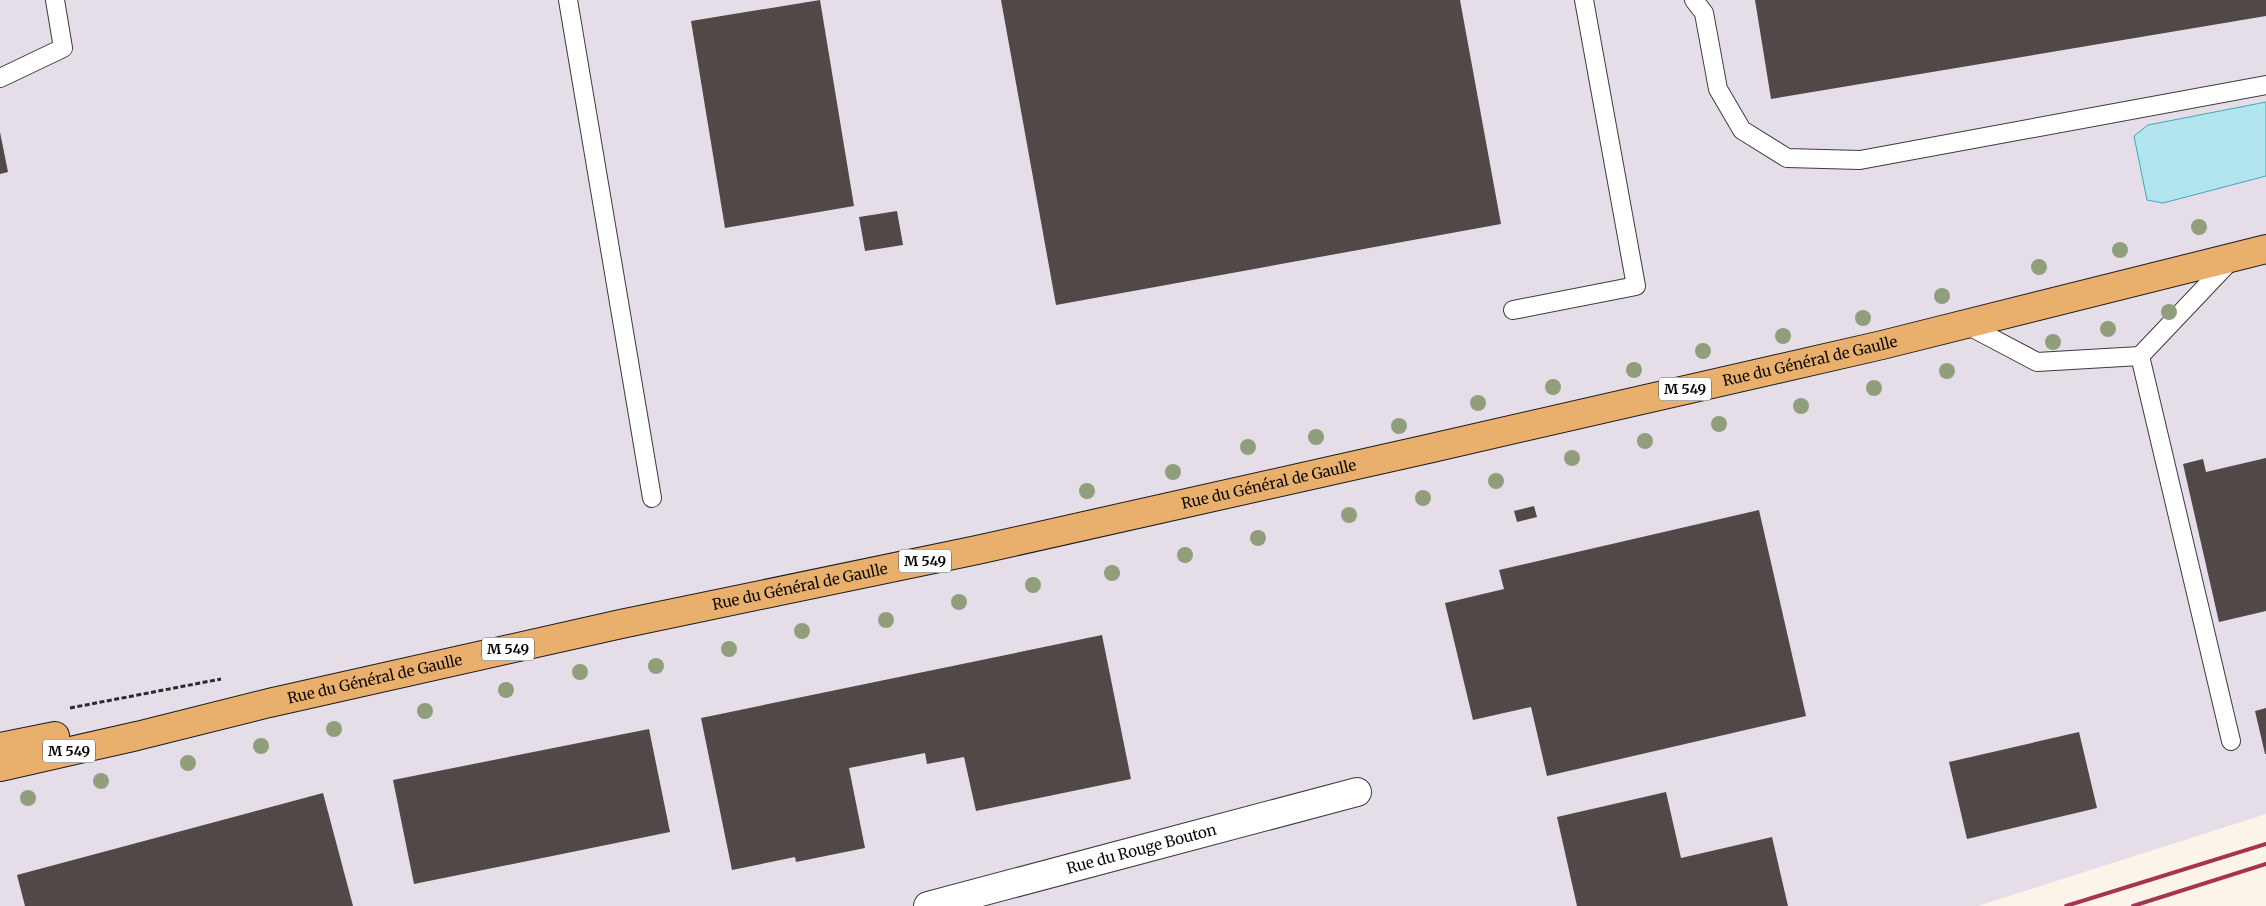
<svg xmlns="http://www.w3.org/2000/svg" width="2266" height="906" font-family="Merriweather,serif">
	<rect width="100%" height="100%" fill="#fcf4e8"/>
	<path fill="#e5dee8" d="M0,0H2266V814L1978,906H0Z"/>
	<path fill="#b3e5ee" stroke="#42a6bc" d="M2266,102V176L2163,203L2147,200L2134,136L2148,125Z"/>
	<path fill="#514947" d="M820,0L854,206L725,228L691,21Z
		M1001,0H1460L1501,224L1056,305Z
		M1755,0H2266V16L1771,99Z
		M0,132L8,172L0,174Z
		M897,211L903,245L865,251L859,217Z
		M2266,458V611L2219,622L2183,464L2203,459L2206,472Z
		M1534,506L1537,517L1517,522L1514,511Z
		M1759,510L1806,716L1547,776L1531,707L1473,720L1445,603L1504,589L1499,570Z
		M1102,635L1131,779L976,811L964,757L927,764L925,753L849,768L865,848L796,862L795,857L732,870L701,718Z
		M2266,708V754H2265L2255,711Z
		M649,729L670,832L414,884L393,780Z
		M2079,732L2097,808L1967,839L1949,762Z
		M1666,792L1681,858L1772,837L1788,906H1577L1557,817Z
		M323,793L353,906H25L17,875Z"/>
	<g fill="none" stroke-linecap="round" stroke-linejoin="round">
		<defs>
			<path id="lane" d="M568,0L652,498
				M1694,0L1704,13L1718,89L1742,130L1787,158L1860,160L2266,85
				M0,78L63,48L55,0
				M1513,310L1636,286L1584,0
				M1965,324L2037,362L2140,356L2232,259
				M2140,356L2231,741"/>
			<g id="street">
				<path id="s1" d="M928,906L1357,792"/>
			</g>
			<g id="primary">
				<path d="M0,747L55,736"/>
				<path id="s2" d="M0,767L137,736L269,703L621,624L977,550L1432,448L1882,345L2266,249"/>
			</g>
		</defs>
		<use href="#lane" stroke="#3c3c3c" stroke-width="20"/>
		<use href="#street" stroke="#3c3c3c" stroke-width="30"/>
		<use href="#primary" stroke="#1a1a1a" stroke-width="30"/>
		<path stroke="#2b2b2b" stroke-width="3" stroke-dasharray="5 2.5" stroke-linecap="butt" d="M70,708L221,679"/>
		<use href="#lane" stroke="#fff" stroke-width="18"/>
		<use href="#street" stroke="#fff" stroke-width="28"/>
		<use href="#primary" stroke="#e9af6c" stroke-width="28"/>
		<path stroke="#a83252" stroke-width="4" d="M2066,906L2266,844
			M2133,906L2266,864"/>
	</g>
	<g fill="#919e7b">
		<circle cx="2199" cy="227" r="8"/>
		<circle cx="2120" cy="250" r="8"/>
		<circle cx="2039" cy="267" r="8"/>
		<circle cx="1942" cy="296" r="8"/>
		<circle cx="2169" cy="312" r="8"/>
		<circle cx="1863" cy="318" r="8"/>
		<circle cx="2108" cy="329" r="8"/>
		<circle cx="1783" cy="336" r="8"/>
		<circle cx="2053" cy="342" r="8"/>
		<circle cx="1703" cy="351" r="8"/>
		<circle cx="1634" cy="370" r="8"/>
		<circle cx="1947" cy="371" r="8"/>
		<circle cx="1553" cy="387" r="8"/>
		<circle cx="1874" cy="388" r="8"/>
		<circle cx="1478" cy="403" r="8"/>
		<circle cx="1801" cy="406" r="8"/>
		<circle cx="1719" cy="424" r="8"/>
		<circle cx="1399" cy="426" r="8"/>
		<circle cx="1316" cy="437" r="8"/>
		<circle cx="1645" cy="441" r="8"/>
		<circle cx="1248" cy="447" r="8"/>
		<circle cx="1572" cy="458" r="8"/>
		<circle cx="1173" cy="472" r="8"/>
		<circle cx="1496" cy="481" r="8"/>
		<circle cx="1087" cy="491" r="8"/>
		<circle cx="1423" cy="498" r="8"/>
		<circle cx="1349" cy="515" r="8"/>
		<circle cx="1258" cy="538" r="8"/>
		<circle cx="1185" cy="555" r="8"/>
		<circle cx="1112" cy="573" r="8"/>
		<circle cx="1033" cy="585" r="8"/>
		<circle cx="959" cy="602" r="8"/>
		<circle cx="886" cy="620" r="8"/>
		<circle cx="802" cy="631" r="8"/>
		<circle cx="729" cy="649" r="8"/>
		<circle cx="656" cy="666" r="8"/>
		<circle cx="580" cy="672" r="8"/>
		<circle cx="506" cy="690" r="8"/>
		<circle cx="425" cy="711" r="8"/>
		<circle cx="334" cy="729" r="8"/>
		<circle cx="261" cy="746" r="8"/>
		<circle cx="188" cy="763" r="8"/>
		<circle cx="101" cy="781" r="8"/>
		<circle cx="28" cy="798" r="8"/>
	</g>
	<g text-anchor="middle" stroke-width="5" stroke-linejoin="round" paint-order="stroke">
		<g fill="#fff" stroke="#535353" stroke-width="1">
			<rect x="1659" y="377.5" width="52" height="23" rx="4"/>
			<rect x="899" y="549.5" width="52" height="23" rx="4"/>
			<rect x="482" y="637.5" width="52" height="23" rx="4"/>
			<rect x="43" y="739.5" width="52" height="23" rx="4"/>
		</g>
		<g font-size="14" font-weight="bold" fill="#090909">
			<text x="1685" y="394">M 549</text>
			<text x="925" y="566">M 549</text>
			<text x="508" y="654">M 549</text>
			<text x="69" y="756">M 549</text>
		</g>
		<g font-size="15" fill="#090909" stroke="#fff">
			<text dy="5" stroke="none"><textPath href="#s2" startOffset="1855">Rue du Général de Gaulle</textPath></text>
			<text dy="5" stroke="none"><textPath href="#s2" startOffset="1300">Rue du Général de Gaulle</textPath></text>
			<text dy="5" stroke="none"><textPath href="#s2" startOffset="820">Rue du Général de Gaulle</textPath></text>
			<text dy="5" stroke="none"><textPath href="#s2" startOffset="385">Rue du Général de Gaulle</textPath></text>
			<text dy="5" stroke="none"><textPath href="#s1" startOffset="221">Rue du Rouge Bouton</textPath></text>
		</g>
	</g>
</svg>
